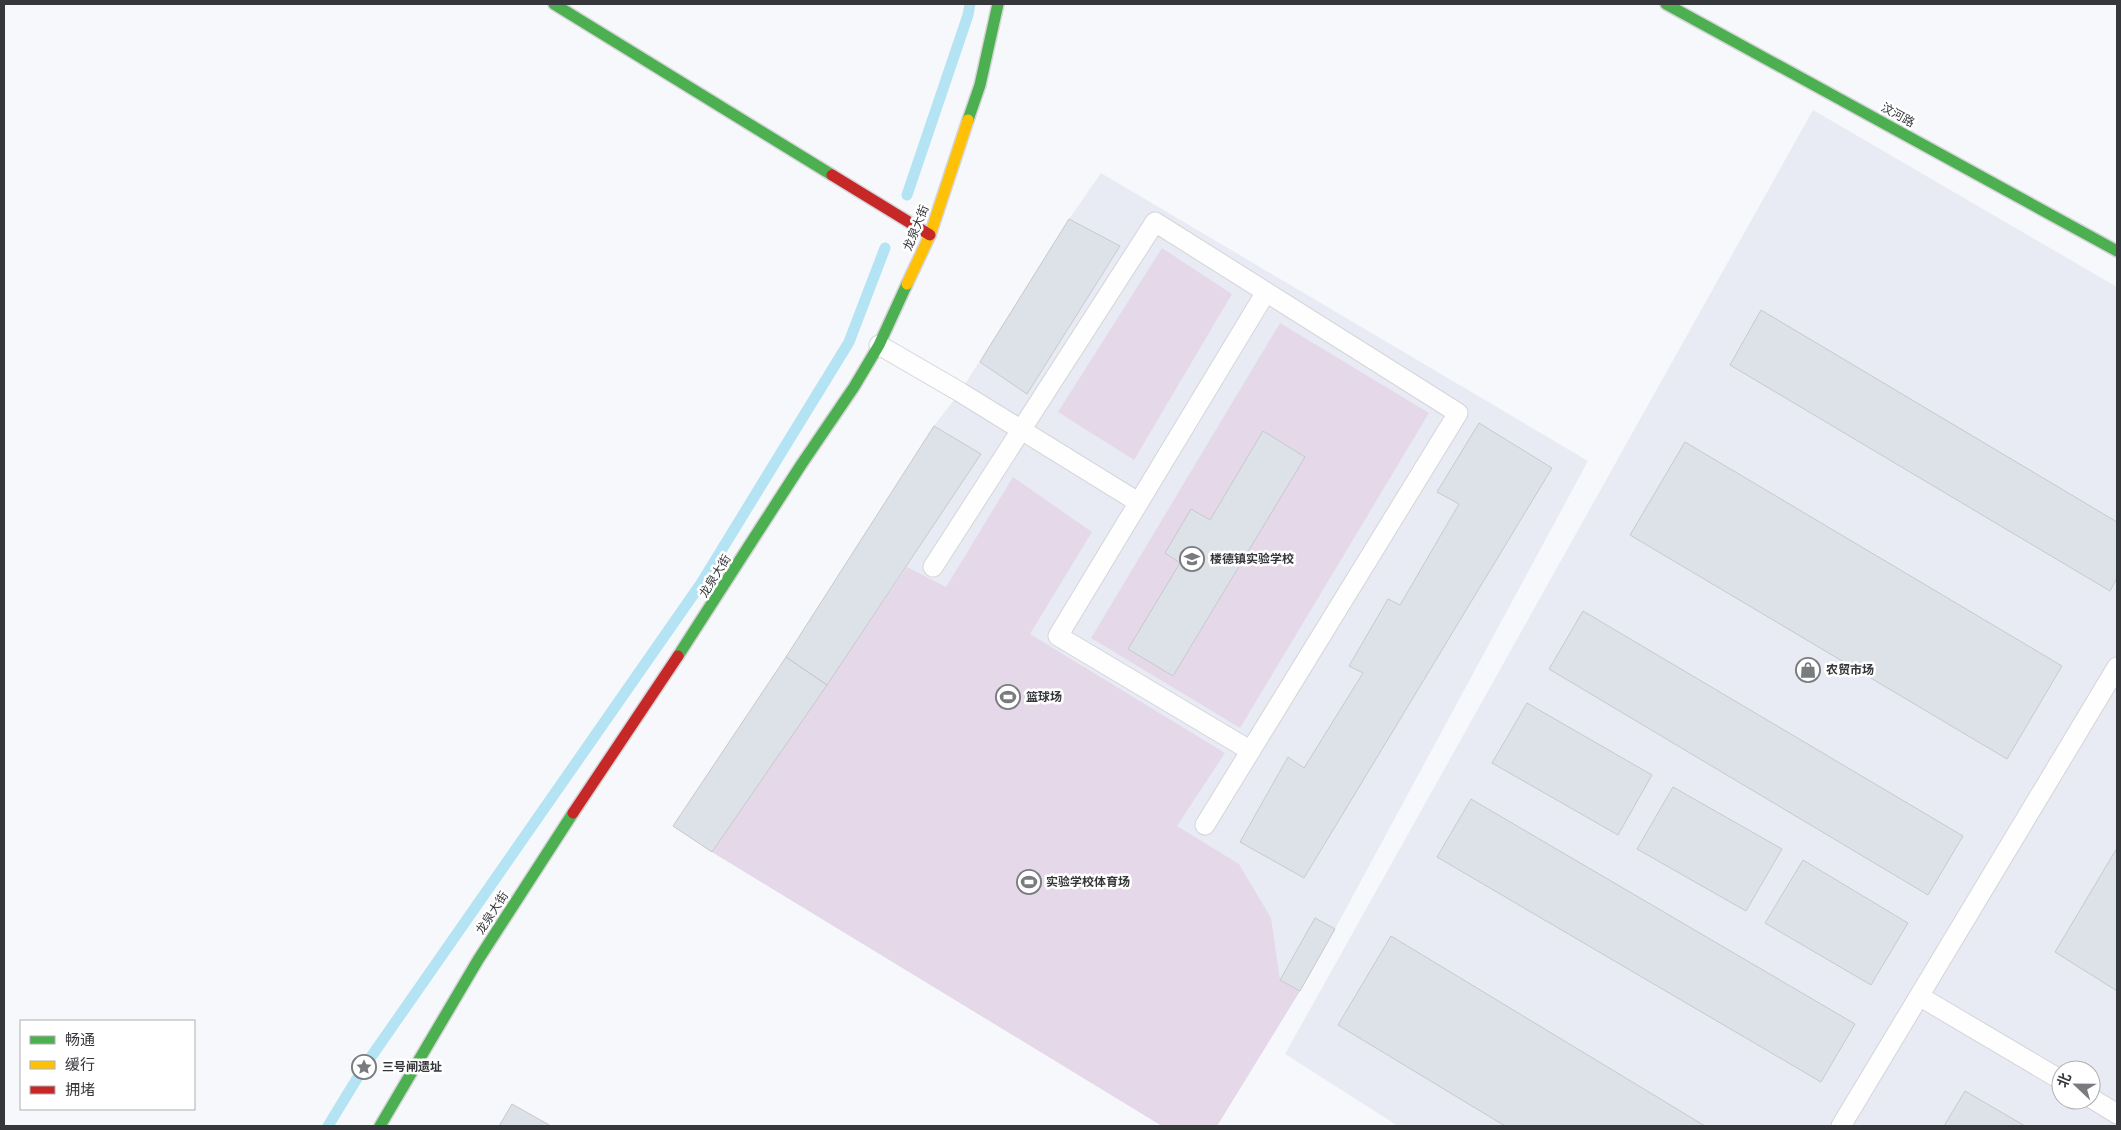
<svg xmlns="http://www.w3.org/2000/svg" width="2121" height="1130" font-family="Commissioner,'Noto Sans SC',sans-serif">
	<rect width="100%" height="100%" fill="#f7f8fc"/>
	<path fill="#e9ebf4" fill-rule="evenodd" d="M1813,110L2117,287V1126H1398L1285,1054ZM2061,1070H2091V1100H2061Z
		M1101,173L1588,461L1335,929L1300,991L1217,1126H1162L712,852L673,826L786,657L934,426L960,392L1069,219Z"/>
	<path fill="#e5d8e9" d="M1162,248L1232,294L1134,460L1058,412Z
		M1280,323L1429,413L1240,728L1091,638Z
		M1013,477L1092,532L1030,634L1225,753L1177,826L1239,864L1271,918L1280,980L1300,991L1217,1126H1162L712,852L907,567L946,587Z"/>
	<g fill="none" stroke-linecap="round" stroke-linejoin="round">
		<path stroke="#b4e4f3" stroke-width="11" d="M907,195L968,15L970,4
			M328,1126L364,1067L700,585L849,342L885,248"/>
	</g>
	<path fill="#dde2e8" stroke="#c7c9cc" d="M1069,219L1120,246L1027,394L980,362Z
		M1761,310L2117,522V578L2110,591L1730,365Z
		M1479,423L1552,468L1304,878L1240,842L1288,757L1304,768L1363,673L1349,666L1388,599L1400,605L1459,504L1437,492Z
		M934,426L981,454L827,685L786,657Z
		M1263,431L1305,457L1173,676L1128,649L1180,563L1165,553L1191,509L1210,520Z
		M1685,442L2062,666L2007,759L1630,535Z
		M1583,611L1963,836L1928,895L1549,669Z
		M786,657L827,685L712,852L673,826Z
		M1527,703L1652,775L1618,835L1492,763Z
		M1673,787L1782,849L1746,911L1637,849Z
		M1471,799L1855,1024L1821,1082L1437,857Z
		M2117,848V991L2055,952Z
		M1803,860L1908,923L1871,985L1765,923Z
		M1315,918L1335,929L1300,991L1280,980Z
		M1391,936L1705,1126H1505L1338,1025Z
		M1965,1091L2025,1126H1944Z
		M512,1104L551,1126H499Z"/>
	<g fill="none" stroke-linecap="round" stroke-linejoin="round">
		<defs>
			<path id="lane" d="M879,345L960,392L1138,502
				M933,567L1155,222L1458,413L1205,825
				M1251,751L1058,636L1266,292
				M1919,996L2061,1080
				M2091,1098L2117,1114
				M1841,1126L2117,667"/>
			<path id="fast" d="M554,4L832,175
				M1666,4L2117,251
				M968,120L980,85L998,4
				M678,656L801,465L854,387L879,345L907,284
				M380,1126L478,960L573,813"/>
			<path id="slow" d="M907,284L930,235L968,120"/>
			<path id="jam" d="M832,175L930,235
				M573,813L678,656"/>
		</defs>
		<use href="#lane" stroke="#d4d5d9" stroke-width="21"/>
		<use href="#fast" stroke="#d4d5d9" stroke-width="14"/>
		<use href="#slow" stroke="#d4d5d9" stroke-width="14"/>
		<use href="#jam" stroke="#d4d5d9" stroke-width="14"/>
		<use href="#lane" stroke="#fefeff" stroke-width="19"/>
		<use href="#fast" stroke="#4caf50" stroke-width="11"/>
		<use href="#slow" stroke="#ffc107" stroke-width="11"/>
		<use href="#jam" stroke="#c62828" stroke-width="11"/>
	</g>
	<defs>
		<symbol id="school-ring" viewBox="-11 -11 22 22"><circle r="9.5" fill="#fff" stroke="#7a7b7f" stroke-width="1.5"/><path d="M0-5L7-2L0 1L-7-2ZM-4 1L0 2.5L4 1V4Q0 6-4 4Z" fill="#7a7b7f"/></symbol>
		<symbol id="shop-ring" viewBox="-11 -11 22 22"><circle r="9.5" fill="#fff" stroke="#7a7b7f" stroke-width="1.5"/><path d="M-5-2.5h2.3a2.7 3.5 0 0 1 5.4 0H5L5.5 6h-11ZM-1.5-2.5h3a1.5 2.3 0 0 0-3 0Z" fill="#7a7b7f"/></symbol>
		<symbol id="stadium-ring" viewBox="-11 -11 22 22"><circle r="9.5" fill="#fff" stroke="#7a7b7f" stroke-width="1.5"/><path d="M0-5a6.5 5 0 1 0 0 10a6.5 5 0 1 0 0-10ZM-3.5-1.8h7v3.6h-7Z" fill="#7a7b7f"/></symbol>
		<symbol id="sight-ring" viewBox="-11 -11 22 22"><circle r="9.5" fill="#fff" stroke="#7a7b7f" stroke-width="1.5"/><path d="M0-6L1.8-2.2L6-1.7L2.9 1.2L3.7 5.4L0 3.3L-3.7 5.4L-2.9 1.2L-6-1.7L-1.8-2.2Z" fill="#7a7b7f"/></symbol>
	</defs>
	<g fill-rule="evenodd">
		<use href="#school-ring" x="1178" y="545" width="28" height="28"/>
		<use href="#shop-ring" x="1794" y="656" width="28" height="28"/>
		<use href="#stadium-ring" x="994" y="683" width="28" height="28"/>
		<use href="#stadium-ring" x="1015" y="868" width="28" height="28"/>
		<use href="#sight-ring" x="350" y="1053" width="28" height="28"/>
	</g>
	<g text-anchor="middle" stroke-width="5" stroke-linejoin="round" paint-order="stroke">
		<g font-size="12" fill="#36373b" stroke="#fff">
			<text transform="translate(1898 115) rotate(29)" y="4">汶河路</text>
			<text transform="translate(916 228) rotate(-68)" y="4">龙泉大街</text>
			<text transform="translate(715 576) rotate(-58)" y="4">龙泉大街</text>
			<text transform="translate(492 913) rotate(-57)" y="4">龙泉大街</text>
		</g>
		<g font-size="12" font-weight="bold" fill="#36373b" stroke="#fff" text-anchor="start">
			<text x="1210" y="563">楼德镇实验学校</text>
			<text x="1826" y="674">农贸市场</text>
			<text x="1026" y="701">篮球场</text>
			<text x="1046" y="886">实验学校体育场</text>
			<text x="382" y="1071">三号闸遗址</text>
		</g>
	</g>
	<rect width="2121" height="1130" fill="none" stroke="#36373b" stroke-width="10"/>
	<rect x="20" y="1020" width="175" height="90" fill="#ffffff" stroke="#afafb1"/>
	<rect x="30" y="1036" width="25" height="8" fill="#4caf50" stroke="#afafb1"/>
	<text x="65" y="1045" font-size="15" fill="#36373b">畅通</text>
	<rect x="30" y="1061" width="25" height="8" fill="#ffc107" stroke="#afafb1"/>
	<text x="65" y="1070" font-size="15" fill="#36373b">缓行</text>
	<rect x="30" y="1086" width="25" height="8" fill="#c62828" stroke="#afafb1"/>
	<text x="65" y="1095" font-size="15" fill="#36373b">拥堵</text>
	<g transform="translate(2076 1085) rotate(292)"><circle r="24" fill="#ffffff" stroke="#afafb1"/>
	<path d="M0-4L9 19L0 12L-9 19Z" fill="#7a7b7f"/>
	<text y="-8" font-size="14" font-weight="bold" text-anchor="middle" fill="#36373b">北</text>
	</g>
</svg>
